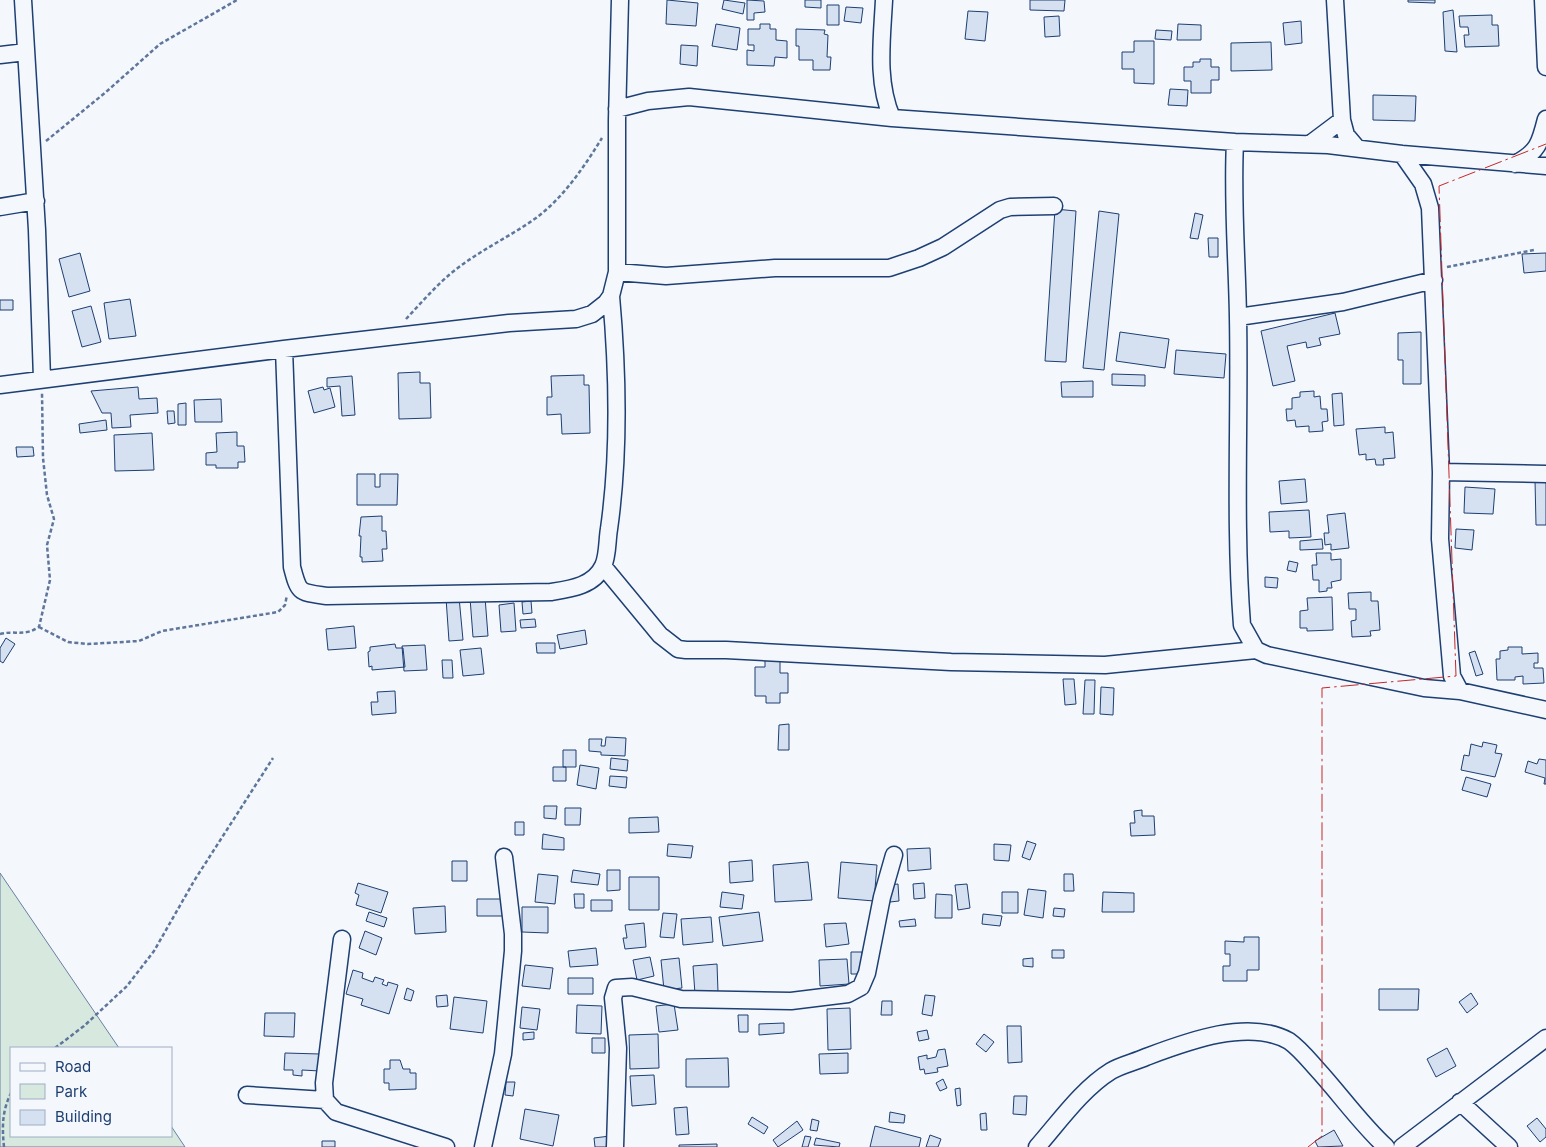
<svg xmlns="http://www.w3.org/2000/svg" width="1546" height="1147" font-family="Inter,sans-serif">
	<rect width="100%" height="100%" fill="#f4f7fb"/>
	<path fill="#d7e8df" stroke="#687fa3" d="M0,873L119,1048H11V1136H171V1126L185,1147H0Z"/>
	<path fill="#d5e0f0" stroke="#1d3f73" d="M667,0L698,3L696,26L666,24Z
		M724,0L745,3L743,14L722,9Z
		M747,0L764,1L765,12L754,13V20H747Z
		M805,0H821V8L805,7Z
		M1030,0H1065L1064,11L1030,10Z
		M1408,0H1435V3L1408,2Z
		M827,5H839V25H827Z
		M846,7L863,8L861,23L844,21Z
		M1453,10L1457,52L1445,51L1443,12Z
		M968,11L988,12L985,41L965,39Z
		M1492,15V25H1498L1499,46L1465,47L1464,35H1469L1468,27H1460L1459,16Z
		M1059,16L1060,36L1045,37L1044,17Z
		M1301,21L1302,43L1285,45L1283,23Z
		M716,24L740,28L737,50L712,46Z
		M760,24H770V29H776V40L787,41V58L775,57L774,66L747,65V50L754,51V45H748V29H760Z
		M1178,24L1201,25V40H1177Z
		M796,29L825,30L824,34L828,35L827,57H831L830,70H813V60H799V46H796Z
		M1156,30L1172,31L1171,40L1155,39Z
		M1134,41H1154V84L1134,83V69H1122V52H1134Z
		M1271,42L1272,70L1231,71V43Z
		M681,45L698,46L697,66L680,64Z
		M1200,59H1211V67H1219V80H1211V93H1191V81H1184V67H1193V62H1200Z
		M1170,89L1188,90L1187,106L1168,105Z
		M1373,95L1416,96L1415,121L1373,120Z
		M1055,209L1076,211L1066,362L1045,361Z
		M1099,211L1119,214L1104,370L1083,368Z
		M1195,213L1203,215L1198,239L1190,238Z
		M1208,238H1218V257H1209Z
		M80,253L90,291L69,297L59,259Z
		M1546,253V271L1524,273L1522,254Z
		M130,299L136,336L109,339L104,303Z
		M0,300H13V310H0Z
		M91,306L101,342L82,347L72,311Z
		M1335,313L1340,334L1319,338L1321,345L1307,348L1306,342L1287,346L1295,381L1273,386L1261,331Z
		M1120,332L1169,339L1165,368L1116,361Z
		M1421,332V384H1403V360H1398V333Z
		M1176,350L1226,354L1224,378L1174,374Z
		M420,372V383H430L431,418L399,419L398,373Z
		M1112,374L1145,375V386L1112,385Z
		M584,375V385H589L590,433L562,434L561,414L547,415V397H552L551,376Z
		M352,376L355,415L342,416L340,386L327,387V378Z
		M1093,381V397H1062L1061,382Z
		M138,387L139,399L157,398L158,413L130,415L131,427L112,428L111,413H102L91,391Z
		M323,387L324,390L330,388L335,407L314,413L308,391Z
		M1314,391V397L1320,396L1321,409H1327L1328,421L1322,422L1323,431L1309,432V426L1296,427L1295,420L1287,421L1286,409H1292V398L1300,397V392Z
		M1342,393L1344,425L1334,426L1332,394Z
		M221,399L222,422H195L194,400Z
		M186,403V425H178V404Z
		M167,411H174L175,423L168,424Z
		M106,420L107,430L80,433L79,424Z
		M1385,427V433L1393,432L1395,458L1383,459L1384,465H1376L1375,459L1366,460V454L1359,455L1356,429Z
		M237,432V446H244L245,462H238V468H216V465H206V453L217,452L216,433Z
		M152,433L154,470L115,471L114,435Z
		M16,447H33L34,456L17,457Z
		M357,474H375V487H380V474H398L397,505H357Z
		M1305,479L1307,502L1281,504L1279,481Z
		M1535,480H1546V525H1536Z
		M1465,487L1495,489L1493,514L1464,513Z
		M1309,510L1311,537L1289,538V531L1270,532L1269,512Z
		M1345,513L1349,548L1331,550V544L1325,545L1324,533H1329L1327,515Z
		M382,516V531H386L387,549H382L383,561L362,562V557H360L361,536H359L361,517Z
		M1456,529L1474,530L1472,550L1455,548Z
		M1322,539L1323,549L1300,550V541Z
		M1316,553H1331V560L1341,559V580L1331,582L1332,588H1327V591L1319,592V580H1313L1312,565H1317Z
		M1289,561L1298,563L1296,572L1287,570Z
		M1265,577L1278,578L1277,588L1265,587Z
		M1371,592V601H1378L1380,630L1370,631L1371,636L1352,637L1351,621L1356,620V609H1349L1348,593Z
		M459,597L463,640L449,641L446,598Z
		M485,597L488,636L473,637L470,598Z
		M1332,597L1333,630L1307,631V628H1300V611L1308,610L1307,598Z
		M531,601L532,613L523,614L522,602Z
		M514,603L516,631L501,632L499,605Z
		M535,619L536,627L521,628L520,620Z
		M354,626L356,648L328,650L326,629Z
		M585,630L587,644L560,649L557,635Z
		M6,638L15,644L3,663L0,661V648Z
		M536,643H555V653H537Z
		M395,644L396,648H403L405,667L372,670V666L369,667L368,652L370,651V647Z
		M425,645L427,670L404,671L402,646Z
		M1508,647H1522V654L1538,653V663H1534V668H1543L1544,683L1523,684V676L1515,677V680H1497L1496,659H1500V651L1508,650Z
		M481,648L484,674L463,676L460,650Z
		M1475,651L1483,674L1476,676L1469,653Z
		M765,659H780V673H788V693H780V703H766V696H755V667H765Z
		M442,660H452L453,678H443Z
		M1063,679H1074L1076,704L1065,705Z
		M1085,680H1095L1094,714H1083Z
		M1101,687L1114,688L1113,715L1100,714Z
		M395,691L396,713L372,715L371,702H378L377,692Z
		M789,724V750H778L779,725Z
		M606,737L626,738L625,756L601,755V752L589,751V739H602L601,746H605Z
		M1483,742L1497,745L1495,753L1502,754L1495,777L1461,770L1464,755L1469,756L1471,744L1482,747Z
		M563,750H576V767H563Z
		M611,758L628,760L627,771L610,769Z
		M1539,759L1546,760V784H1544L1545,778L1525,772L1528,761L1537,764Z
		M580,765L599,768L596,789L577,785Z
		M553,767H566V781H553Z
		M610,776L627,777L626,788L609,786Z
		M1466,777L1491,784L1487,797L1462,790Z
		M544,806H557L556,819L544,818Z
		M565,808H581L580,825H565Z
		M1142,810V816H1154L1155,835L1131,836L1130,823H1135L1134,811Z
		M658,817L659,832L629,833V818Z
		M515,822H524V835H515Z
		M543,834L564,838V850L542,849Z
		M1027,841L1036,844L1030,860L1022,857Z
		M668,844L693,846L691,858L667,856Z
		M994,844L1011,845L1009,861L994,860Z
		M930,848L931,869L908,871L907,849Z
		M752,860L753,881L730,883L729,862Z
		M452,861H467V881H452Z
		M808,862L812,900L775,902L773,865Z
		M841,862L877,865L874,901L838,898Z
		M573,870L600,874L598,885L571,882Z
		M607,870H620V890L607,891Z
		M538,874L558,876L555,904L535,902Z
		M1064,874H1073L1074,891H1064Z
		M629,877H659V910H629Z
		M358,883L388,892L381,913L356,905L359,895L355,893Z
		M924,883L925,898L914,899L913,884Z
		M898,884L899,901L890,902L888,885Z
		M967,884L970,908L958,910L955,885Z
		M1028,889L1046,891L1043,918L1024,915Z
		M722,892L744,895L742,909L720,907Z
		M1002,892H1018V913H1002Z
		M1103,892L1134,893V912H1102Z
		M574,894H584V908H575Z
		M936,894L952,895V918H935Z
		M477,899H507V916H477Z
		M591,900H612V911H591Z
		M445,906L446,932L415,934L413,908Z
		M522,907H548V933L522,932Z
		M1054,908L1065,909L1064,917L1053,916Z
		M369,912L387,918L384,927L366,921Z
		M759,912L763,941L723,946L719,917Z
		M663,913L677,914L674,938L660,937Z
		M983,914L1002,916L1000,926L982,924Z
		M711,917L713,942L683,945L681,919Z
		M915,919L916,926L900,927L899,921Z
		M644,923L646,947L625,949L623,938H627L625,925Z
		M846,923L849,944L826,947L824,924Z
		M365,931L382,938L376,955L359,948Z
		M1244,937H1259V970H1247V981H1223V966H1230V954H1225V941L1244,942Z
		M596,948L598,965L570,967L568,951Z
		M1052,950H1064V958H1052Z
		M851,952H862L863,974H851Z
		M650,957L654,976L637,980L633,960Z
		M679,958L682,988L664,990L661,960Z
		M1033,958V967L1023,966V959Z
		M847,959L849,984L820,986L819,960Z
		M717,964L718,992L695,994L693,966Z
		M525,965L553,968L550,989L522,986Z
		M353,970L363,973L362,978L373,982L375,977L384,980L382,984L387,986L388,982L398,985L389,1014L361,1005L363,999L346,994Z
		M568,978H593V994H568Z
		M407,988L414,991L411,1001L404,999Z
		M1379,989H1419L1418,1010H1379Z
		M1471,993L1478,1004L1467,1013L1459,1002Z
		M447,995L448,1006L437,1007L436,996Z
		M925,995L935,996L932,1016L922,1014Z
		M454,997L487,1001L483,1033L450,1029Z
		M882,1001H892V1015H881Z
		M674,1004L678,1030L659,1032L656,1006Z
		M577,1005L602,1006L601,1034L576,1033Z
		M522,1007L540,1009L537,1030L520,1028Z
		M850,1008L851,1049L828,1050L827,1009Z
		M265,1013H295L294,1037L264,1036Z
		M738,1015H748V1032H739Z
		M784,1023V1033L759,1035V1024Z
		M1007,1026H1021L1022,1062L1008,1063Z
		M927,1030L929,1039L919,1041L917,1032Z
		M534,1032V1039L523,1040V1033Z
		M658,1034L659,1068L630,1069L629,1035Z
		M984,1034L994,1042L986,1052L976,1044Z
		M592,1038H605V1053H592Z
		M1447,1048L1456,1066L1436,1077L1427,1059Z
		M945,1049L948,1066L937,1068L938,1072L925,1074L924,1069L920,1070L918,1057L927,1055V1059L936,1057L938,1050Z
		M285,1053L320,1054V1071L302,1070V1076L293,1075V1070H284Z
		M848,1053V1073L820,1074L819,1054Z
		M728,1058L729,1087H686V1059Z
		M390,1060H400L403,1069H410V1073H416V1089L389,1090V1083H384V1069H390Z
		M654,1075L656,1104L632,1106L630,1076Z
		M943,1079L947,1088L940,1091L936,1083Z
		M506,1082H515L513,1096L505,1095Z
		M960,1088L961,1105L957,1106L955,1089Z
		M1014,1096H1027L1026,1115L1013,1114Z
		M687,1107L689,1134L676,1135L674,1108Z
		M525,1109L559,1115L553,1146L520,1139Z
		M890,1112L905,1115L904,1123L889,1122Z
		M986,1113L987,1130H981L980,1114Z
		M752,1117L768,1127L764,1134L748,1124Z
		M1537,1118L1546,1129V1137L1540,1142L1527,1126Z
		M812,1119L819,1121L817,1131L810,1130Z
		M797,1121L803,1130L778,1147L773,1140Z
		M875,1126L921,1138L919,1147H870Z
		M1334,1130L1343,1146L1318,1147L1315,1141Z
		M930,1135L941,1139L938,1147H926Z
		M610,1136L611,1147H595L594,1138Z
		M805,1136L811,1137L808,1147H802Z
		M816,1138L840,1143L839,1147L814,1145Z
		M322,1141H335V1147H322Z
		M717,1144V1147H679V1145Z"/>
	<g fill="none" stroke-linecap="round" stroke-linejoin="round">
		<defs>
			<path id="minor" d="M23,0L37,230L42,379
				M884,0C882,40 876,81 892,118
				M1335,0L1342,120L1346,135L1357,148
				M1543,0L1546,67
				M0,55L26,52
				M617,109L648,101L689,97L892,118L1235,142L1328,145L1402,154L1546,166
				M1235,142C1232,200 1237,258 1238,317C1240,419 1234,522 1242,625L1256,650L1267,655L1424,688L1460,691
				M1310,144L1342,120
				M1402,154L1423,184L1430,208L1441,472L1440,539L1452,676L1460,691L1546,710
				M1515,164C1538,152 1540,143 1546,119
				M0,207L36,201
				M617,272L666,276L775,268H889L919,258L943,247L1000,210L1010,207L1054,206
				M1238,317L1343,302L1434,280
				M284,349L292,567C299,594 299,592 327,596L551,592C570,589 594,586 603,566C608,556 607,540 609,529C620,451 618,374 611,296
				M0,385L284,349L509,323L576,319L592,314L606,303L611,296L617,272V120L620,0
				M1441,472L1546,474
				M603,566L660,635L678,649L686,650H726L951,662L1105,665L1256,650
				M342,939L324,1083L325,1100L336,1112L446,1147
				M247,1095L325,1100
				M1460,1102L1509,1147
				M483,1147L503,1054L513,951V934L504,857
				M615,1147L618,1048L613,998L616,988L632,987L681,999L791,1001L848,994L861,987L867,973L882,897L894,855
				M1037,1147C1059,1122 1082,1089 1111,1071C1121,1065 1135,1062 1146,1057C1186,1042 1248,1018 1289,1041C1299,1048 1308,1059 1316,1068C1340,1094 1360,1123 1386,1147
				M1402,1147L1546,1038"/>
		</defs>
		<use href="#minor" stroke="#1d3f73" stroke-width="19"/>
		<path stroke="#5e769c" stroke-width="2.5" stroke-dasharray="4 2.5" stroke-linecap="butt" d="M46,141L106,92L160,44L237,0
			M1447,267L1534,250
			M406,319C420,304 434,288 449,275C476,252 508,238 536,218C564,197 584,167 602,138
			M39,627L68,642L88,644L139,641L162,631L278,612L285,605L287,595
			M0,634C16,630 23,637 39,627L50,580L47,545L54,519L47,495L43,458L42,393
			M55,1048L84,1026L127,986L154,951L194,881L273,758
			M4,1147C2,1127 2,1111 11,1093"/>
		<use href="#minor" stroke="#f4f7fb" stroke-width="16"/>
		<path stroke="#c62828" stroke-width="1" stroke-dasharray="18 4 2.5 4" stroke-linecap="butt" d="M1308,1147L1322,1136V688L1456,676L1439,186L1546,144"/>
	</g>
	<rect x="10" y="1047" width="162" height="90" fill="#f4f7fb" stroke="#9eadc5"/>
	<rect x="20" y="1063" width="25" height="8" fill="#f4f7fb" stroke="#9eadc5"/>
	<text x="55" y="1072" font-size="15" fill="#1d3f73">Road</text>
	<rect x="20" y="1084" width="25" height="15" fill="#d7e8df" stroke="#9eadc5"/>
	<text x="55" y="1097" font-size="15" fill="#1d3f73">Park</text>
	<rect x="20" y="1110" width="25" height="15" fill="#d5e0f0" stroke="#9eadc5"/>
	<text x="55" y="1122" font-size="15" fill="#1d3f73">Building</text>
</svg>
